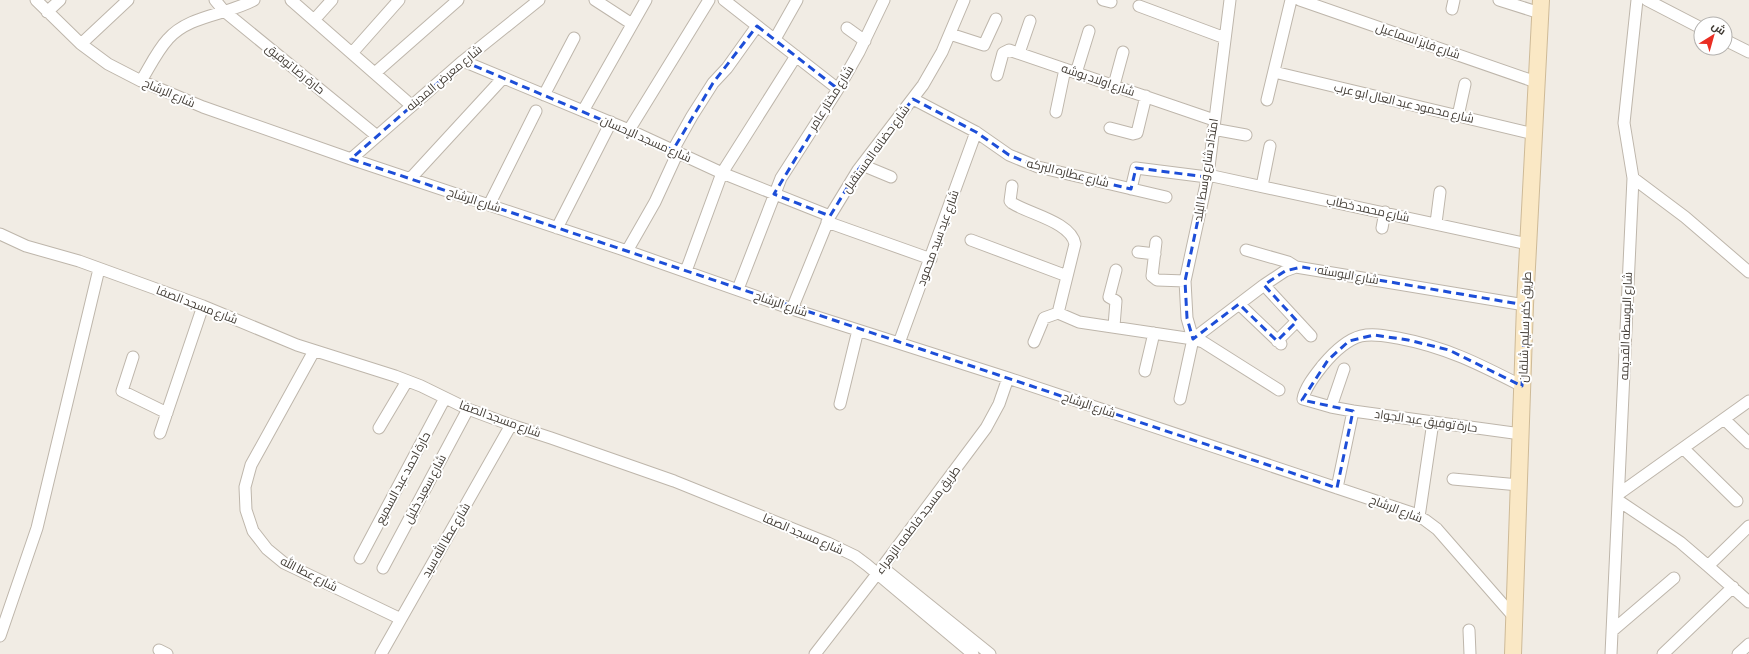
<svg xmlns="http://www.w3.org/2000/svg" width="1749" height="654" font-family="'Asap Condensed',Cairo,sans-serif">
	<rect width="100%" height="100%" fill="#f1ece4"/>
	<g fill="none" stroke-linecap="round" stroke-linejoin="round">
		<defs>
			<path id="street" d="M36,0L81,44L108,64L141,81L203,107L351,159L627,251L792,309L1008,378L1412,513L1425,520L1437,529L1514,617
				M215,0L224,11L377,136
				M291,0L412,106
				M595,0L632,24
				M724,0L838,89
				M1103,0L1111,2
				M1300,0L1536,82
				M1499,0L1540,13
				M1647,0L1701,28
				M1139,6L1225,38
				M1452,9L1454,0
				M47,12L60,0
				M314,20L332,0
				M847,28L865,41
				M950,34L984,45L996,19
				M775,39L797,0
				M1725,40L1749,52
				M81,44L128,0
				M352,53L399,0
				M1019,53L1030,21
				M463,61L629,130L722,173L830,216
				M1274,72L1534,134
				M375,73L458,0
				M1076,73L1089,31
				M997,75L1003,53L1009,50L1214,120
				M141,81C149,68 157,51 168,39C189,15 227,15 254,0
				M1114,85L1123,52
				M544,95L574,38
				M913,99L976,132L1009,155L1038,167L1166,197
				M1267,100L1291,0
				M583,111L646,0
				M1056,112L1065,69
				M1458,116L1465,84
				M1110,128L1133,134L1137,133L1146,96
				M1213,129L1246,135
				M629,130L709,0
				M673,150L692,116L713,83L727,68L757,26
				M351,159L463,61L539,0
				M862,165L891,177
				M1208,175L1528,244
				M1633,178L1685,217L1749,272
				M410,179L503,78
				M1012,186L1010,201L1012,203C1029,214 1071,222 1075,244L1058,313L1044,318L1034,342
				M1262,186L1270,146
				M1131,189L1136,168L1207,177
				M489,205L536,111
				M827,222L931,259
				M1436,223L1440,192
				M557,228L611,122
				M1382,228L1385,212
				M0,234L26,246L79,261L203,306L297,345L395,376L421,386L468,409L511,425L551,438L674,481L828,543L855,556L867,565L973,654
				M971,240L1067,276
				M1156,242L1152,276L1157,280L1185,281
				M1246,250L1288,262L1296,267
				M627,251L655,202L678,152
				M1138,252L1155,254
				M686,271L722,173L796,56
				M1264,285L1311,336
				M738,289L781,178L838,89L859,52L884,0
				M1239,304L1281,344
				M792,309L830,216L858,170L923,85L942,52L964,0
				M1058,313L1079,322L1193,339L1203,342L1279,390
				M1114,326L1116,301L1109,297L1116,270
				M1193,339L1264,285L1285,271L1296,267L1525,305
				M1193,339L1187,318L1185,281L1208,175L1230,0
				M1277,341L1297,321
				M899,343L976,132
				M314,351L251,465L245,487L246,510L253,531L267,549L284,563L401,619
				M133,357L122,391L167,413
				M1145,371L1154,333
				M1180,399L1193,339
				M840,404L858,330
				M1331,407L1344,369
				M1724,419L1749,443
				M379,428L407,381
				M160,433L203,306
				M1521,434L1353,411L1331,407L1303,399C1305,387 1316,374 1323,365C1333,353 1346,340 1361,336C1373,333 1386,336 1398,338C1446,347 1479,364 1522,386
				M1683,448L1737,501
				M1453,479L1519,485
				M1337,488L1353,411
				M1620,493L1749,401
				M1619,501L1680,542L1708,566L1749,602
				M1419,517L1433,422
				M360,558L445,398
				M1708,566L1749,526
				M882,567L990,654
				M383,568L468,409
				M1469,630L1470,654
				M1612,631L1674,578
				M0,636L37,528L99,269
				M159,650L167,654
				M381,654L511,425
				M815,654L877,574L986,428L999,404L1008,378
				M1611,654L1633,178L1624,123L1637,0
				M1663,654L1733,587
				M1738,654L1749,644"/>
			<path id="secondary" d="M1513,654L1525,305L1541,0"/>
		</defs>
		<use href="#street" stroke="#beb6ab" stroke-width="13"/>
		<use href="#secondary" stroke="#ceba97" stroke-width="18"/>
		<use href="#street" stroke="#fff" stroke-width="11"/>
		<use href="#secondary" stroke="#fae8c5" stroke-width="16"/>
	</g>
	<path fill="none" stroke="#1d4ed8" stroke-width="3" stroke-dasharray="8 5" stroke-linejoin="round" d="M757,26L838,89L774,194L830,216L858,170L913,99L976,132L1009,155L1038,167L1131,189L1136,168L1207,177L1185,281L1187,318L1193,339L1239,304L1277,341L1297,321L1264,285L1285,271L1302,267L1525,305L1522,386L1449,350L1408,340L1374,335L1349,341L1328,360L1302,400L1353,411L1337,488L351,159L463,61L673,150L713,83Z"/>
	<g text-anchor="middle" stroke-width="4" stroke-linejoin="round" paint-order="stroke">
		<g font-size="12" fill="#423c35" stroke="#fff">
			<text transform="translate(1418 41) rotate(19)" y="4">شارع فايز اسماعيل</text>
			<text transform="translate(295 69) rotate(39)" y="4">حارة رضا توفيق</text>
			<text transform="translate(444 78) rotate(-40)" y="4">شارع معرض المدينه</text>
			<text transform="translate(1098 80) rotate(19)" y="4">شارع اولاد بوشه</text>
			<text transform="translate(169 93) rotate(23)" y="4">شارع الرشاح</text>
			<text transform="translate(831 98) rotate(-58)" y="4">شارع مختار عامر</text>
			<text transform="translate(1404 103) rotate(13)" y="4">شارع محمود عبد العال ابو عرب</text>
			<text transform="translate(646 139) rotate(24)" y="4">شارع مسجد الإحسان</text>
			<text transform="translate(876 149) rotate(-54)" y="4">شارع حضانه المستقبل</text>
			<text transform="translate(1206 170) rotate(-81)" y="4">امتداد شارع وسط البلد</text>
			<text transform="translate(1068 173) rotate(14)" y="4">شارع عطاره البركه</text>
			<text transform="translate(474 200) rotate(18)" y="4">شارع الرشاح</text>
			<text transform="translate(1368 209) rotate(12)" y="4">شارع محمد خطاب</text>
			<text transform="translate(938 238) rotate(-70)" y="4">شارع عيد سيد محمود</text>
			<text transform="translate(1348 275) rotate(10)" y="4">شارع البوسته</text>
			<text transform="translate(781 304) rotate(19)" y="4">شارع الرشاح</text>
			<text transform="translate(197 305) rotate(21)" y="4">شارع مسجد الصفا</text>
			<text transform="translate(1626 326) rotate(-88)" y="4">شارع البوسطه القديمه</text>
			<text transform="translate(1525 327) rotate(-88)" y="4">طريق كفر سليم, شلقان</text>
			<text transform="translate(1089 405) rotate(19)" y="4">شارع الرشاح</text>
			<text transform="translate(500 419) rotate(20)" y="4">شارع مسجد الصفا</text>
			<text transform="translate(1426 421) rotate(8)" y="4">حارة توفيق عبد الجواد</text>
			<text transform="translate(403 478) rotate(-62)" y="4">حارة احمد عبد السميع</text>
			<text transform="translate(425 489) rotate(-62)" y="4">شارع سعيد خليل</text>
			<text transform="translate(1396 509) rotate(21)" y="4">شارع الرشاح</text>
			<text transform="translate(918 520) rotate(-53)" y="4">طريق مسجد فاطمه الزهراء</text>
			<text transform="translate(803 534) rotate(23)" y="4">شارع مسجد الصفا</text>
			<text transform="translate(446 540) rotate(-60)" y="4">شارع عطا الله سيد</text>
			<text transform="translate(309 574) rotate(27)" y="4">شارع عطا الله</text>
		</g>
	</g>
	<g transform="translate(1713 36) rotate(37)"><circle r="19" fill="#ffffff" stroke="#b3b1ae"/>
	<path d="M0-3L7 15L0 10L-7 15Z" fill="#ea2e23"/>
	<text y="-6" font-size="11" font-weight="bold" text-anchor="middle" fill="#423c35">ش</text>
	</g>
</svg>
